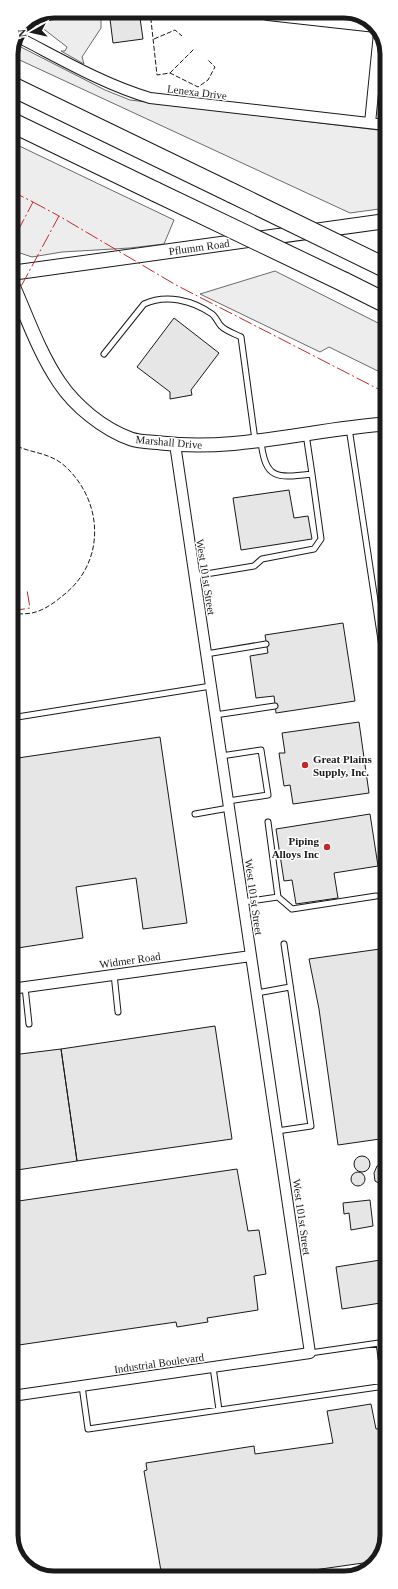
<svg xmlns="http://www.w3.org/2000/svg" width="398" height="1589" font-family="Georgia,serif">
	<rect width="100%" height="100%" fill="#fff"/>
	<path fill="#ededed" stroke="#6a6a6a" d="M54,11H101V28L82,57L84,64L61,51H65L67,47L32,20Z
		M15,44L105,90L130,100L386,131V208L350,213L11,56Z
		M11,142L174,220L164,244L130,248L62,252L32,257L20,253L11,244Z
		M275,271L386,327V375L329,347L320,352L200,294Z
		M387,683V725L380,684Z"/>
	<path fill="#e6e6e6" stroke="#1a1a1a" d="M109,11H139L143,39L113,43Z
		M174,318L219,353L191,390L192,395L170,399V392L137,367Z
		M289,490L294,518L308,516L312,539L241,550L233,498Z
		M343,623L355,701L276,713L274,696L256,698L250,656L268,653L265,635Z
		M359,722L369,793L293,804L290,785L284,786L279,753H285L282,733Z
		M160,737L187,923L143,929L136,878L76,887L83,938L11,949V759Z
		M370,814L378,866L334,873L338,898L296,904L292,880L284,881L276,829Z
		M387,948V1138L338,1145L319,1009L309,959Z
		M215,1026L232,1139L77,1161L61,1049Z
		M61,1049L77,1161L17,1170L12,1130V1055Z
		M12,1130L17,1170L12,1171Z
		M354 1164a8 8 0 1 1 16 0a8 8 0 1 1-16 0Z
		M385,1163H387V1186H384L375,1181L374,1173L377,1166Z
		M237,1169L248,1231L259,1230L266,1274L254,1276L258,1310L207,1318L208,1322L177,1327L176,1322L12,1346V1202Z
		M351 1179a7 7 0 1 1 14 0a7 7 0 1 1-14 0Z
		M387,1196V1207L384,1208L383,1197Z
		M370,1200L373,1226L351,1230L349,1213L344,1214L343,1203Z
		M387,1259V1302L342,1309L336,1267Z
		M371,1404L376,1429L387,1428V1535L377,1561L265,1577H162L144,1471L147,1470L146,1463L254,1446L255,1454L333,1443L327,1411Z"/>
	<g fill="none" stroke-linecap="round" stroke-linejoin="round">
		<defs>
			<path id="service" d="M104,354L144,304C166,294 192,300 212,314C216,317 218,323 221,326C226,331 235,334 241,337L255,440
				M349,428L387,680
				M261,441C265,480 277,478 312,474L306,434
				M194,576L254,566L262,559L314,549L321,539L312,474
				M380,633L387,632
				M206,654L266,644
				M215,715L275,706
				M11,718L211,686
				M221,756L261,750L268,795L228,801
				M195,814L229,808
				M278,897L292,909L376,896
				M243,902L278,897L268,822
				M114,974L118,1012
				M25,987L29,1024
				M257,993L290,987
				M277,1131L311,1126L284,944
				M213,1367L219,1410
				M82,1386L88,1429L385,1386L379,1343L310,1353"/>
			<path id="minor" d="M255,11L268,15L376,27
				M18,37C61,59 103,84 150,98L386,125
				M370,123L379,33
				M11,989L251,956
				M12,1396L310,1353L175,444"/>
			<path id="tertiary" d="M11,281C26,314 38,351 59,382C75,406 103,429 131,439C140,442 152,442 161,443C237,452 311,429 386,424"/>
			<path id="secondary" d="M11,273L386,221"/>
			<path id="motorway" d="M11,86L232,193
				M11,122L156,192
				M344,282L386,303"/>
		</defs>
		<use href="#service" stroke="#1a1a1a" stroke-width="7"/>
		<use href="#minor" stroke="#1a1a1a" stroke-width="12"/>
		<use href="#tertiary" stroke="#1a1a1a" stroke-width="15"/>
		<use href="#secondary" stroke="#1a1a1a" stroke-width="16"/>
		<use href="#motorway" stroke="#1a1a1a" stroke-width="21"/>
		<use href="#service" stroke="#fff" stroke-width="5"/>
		<use href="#minor" stroke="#fff" stroke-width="10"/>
		<use href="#tertiary" stroke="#fff" stroke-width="13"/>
		<use href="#secondary" stroke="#fff" stroke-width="14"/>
		<use href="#motorway" stroke="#fff" stroke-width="19"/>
		<defs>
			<path id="motorway-bridge" d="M156,192L344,282
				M232,193L386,268"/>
		</defs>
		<use href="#motorway-bridge" stroke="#1a1a1a" stroke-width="21" stroke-linecap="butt"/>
		<use href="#motorway-bridge" stroke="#fff" stroke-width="19"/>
		<path stroke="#1a1a1a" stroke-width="1" stroke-dasharray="5 2" stroke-linecap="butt" d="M150,11L157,75L170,73L198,87L208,80L215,67L207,59
			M154,39L175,30L182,36
			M170,73L194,49
			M11,443C29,454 49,451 66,467C105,504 105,565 61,597C53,604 42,611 32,613C26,614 19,614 13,614L11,601"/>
		<path stroke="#c62828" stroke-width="1" stroke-dasharray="14 3 2 3" stroke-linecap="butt" d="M11,191L33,202L11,244
			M33,202L59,216
			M11,305L59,216L176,285L386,393
			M11,611L30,608L27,590"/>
	</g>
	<g fill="#c62828" stroke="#fff" stroke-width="1.5">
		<circle cx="305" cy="765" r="4"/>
		<circle cx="327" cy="847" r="4"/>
	</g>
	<g text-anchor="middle" stroke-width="3" stroke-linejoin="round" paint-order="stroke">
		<g font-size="11" fill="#1a1a1a" stroke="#fff">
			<text transform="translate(197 92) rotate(7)" y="4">Lenexa Drive</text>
			<text transform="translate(199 247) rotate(-8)" y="4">Pflumm Road</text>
			<text transform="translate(169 442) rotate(5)" y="4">Marshall Drive</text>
			<text transform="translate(206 577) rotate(81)" y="4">West 101st Street</text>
			<text transform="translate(254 897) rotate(82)" y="4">West 101st Street</text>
			<text transform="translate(130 960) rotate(-8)" y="4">Widmer Road</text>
			<text transform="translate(302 1217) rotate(82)" y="4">West 101st Street</text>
			<text transform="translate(159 1363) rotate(-8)" y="4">Industrial Boulevard</text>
		</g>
		<g font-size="11" font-weight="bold" fill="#1a1a1a" stroke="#fff" text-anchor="start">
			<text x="313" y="763">Great Plains<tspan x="313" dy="13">Supply, Inc.</tspan></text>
			<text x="319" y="845" text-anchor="end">Piping<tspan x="319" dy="13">Alloys Inc</tspan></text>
		</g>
	</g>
	<path d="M0 0H398V1589H0ZM54 18H344A36 36 0 0 1 380 54V1535A36 36 0 0 1 344 1571H54A36 36 0 0 1 18 1535V54A36 36 0 0 1 54 18Z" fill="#fff" fill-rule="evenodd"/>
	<path fill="none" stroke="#1a1a1a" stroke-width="5" d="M54 18H344A36 36 0 0 1 380 54V1535A36 36 0 0 1 344 1571H54A36 36 0 0 1 18 1535V54A36 36 0 0 1 54 18Z"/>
	<g transform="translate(32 32) rotate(262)" stroke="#ffffff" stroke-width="3" paint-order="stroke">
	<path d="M0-3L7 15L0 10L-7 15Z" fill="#1a1a1a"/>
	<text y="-6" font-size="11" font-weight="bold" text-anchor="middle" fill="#1a1a1a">N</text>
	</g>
</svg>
